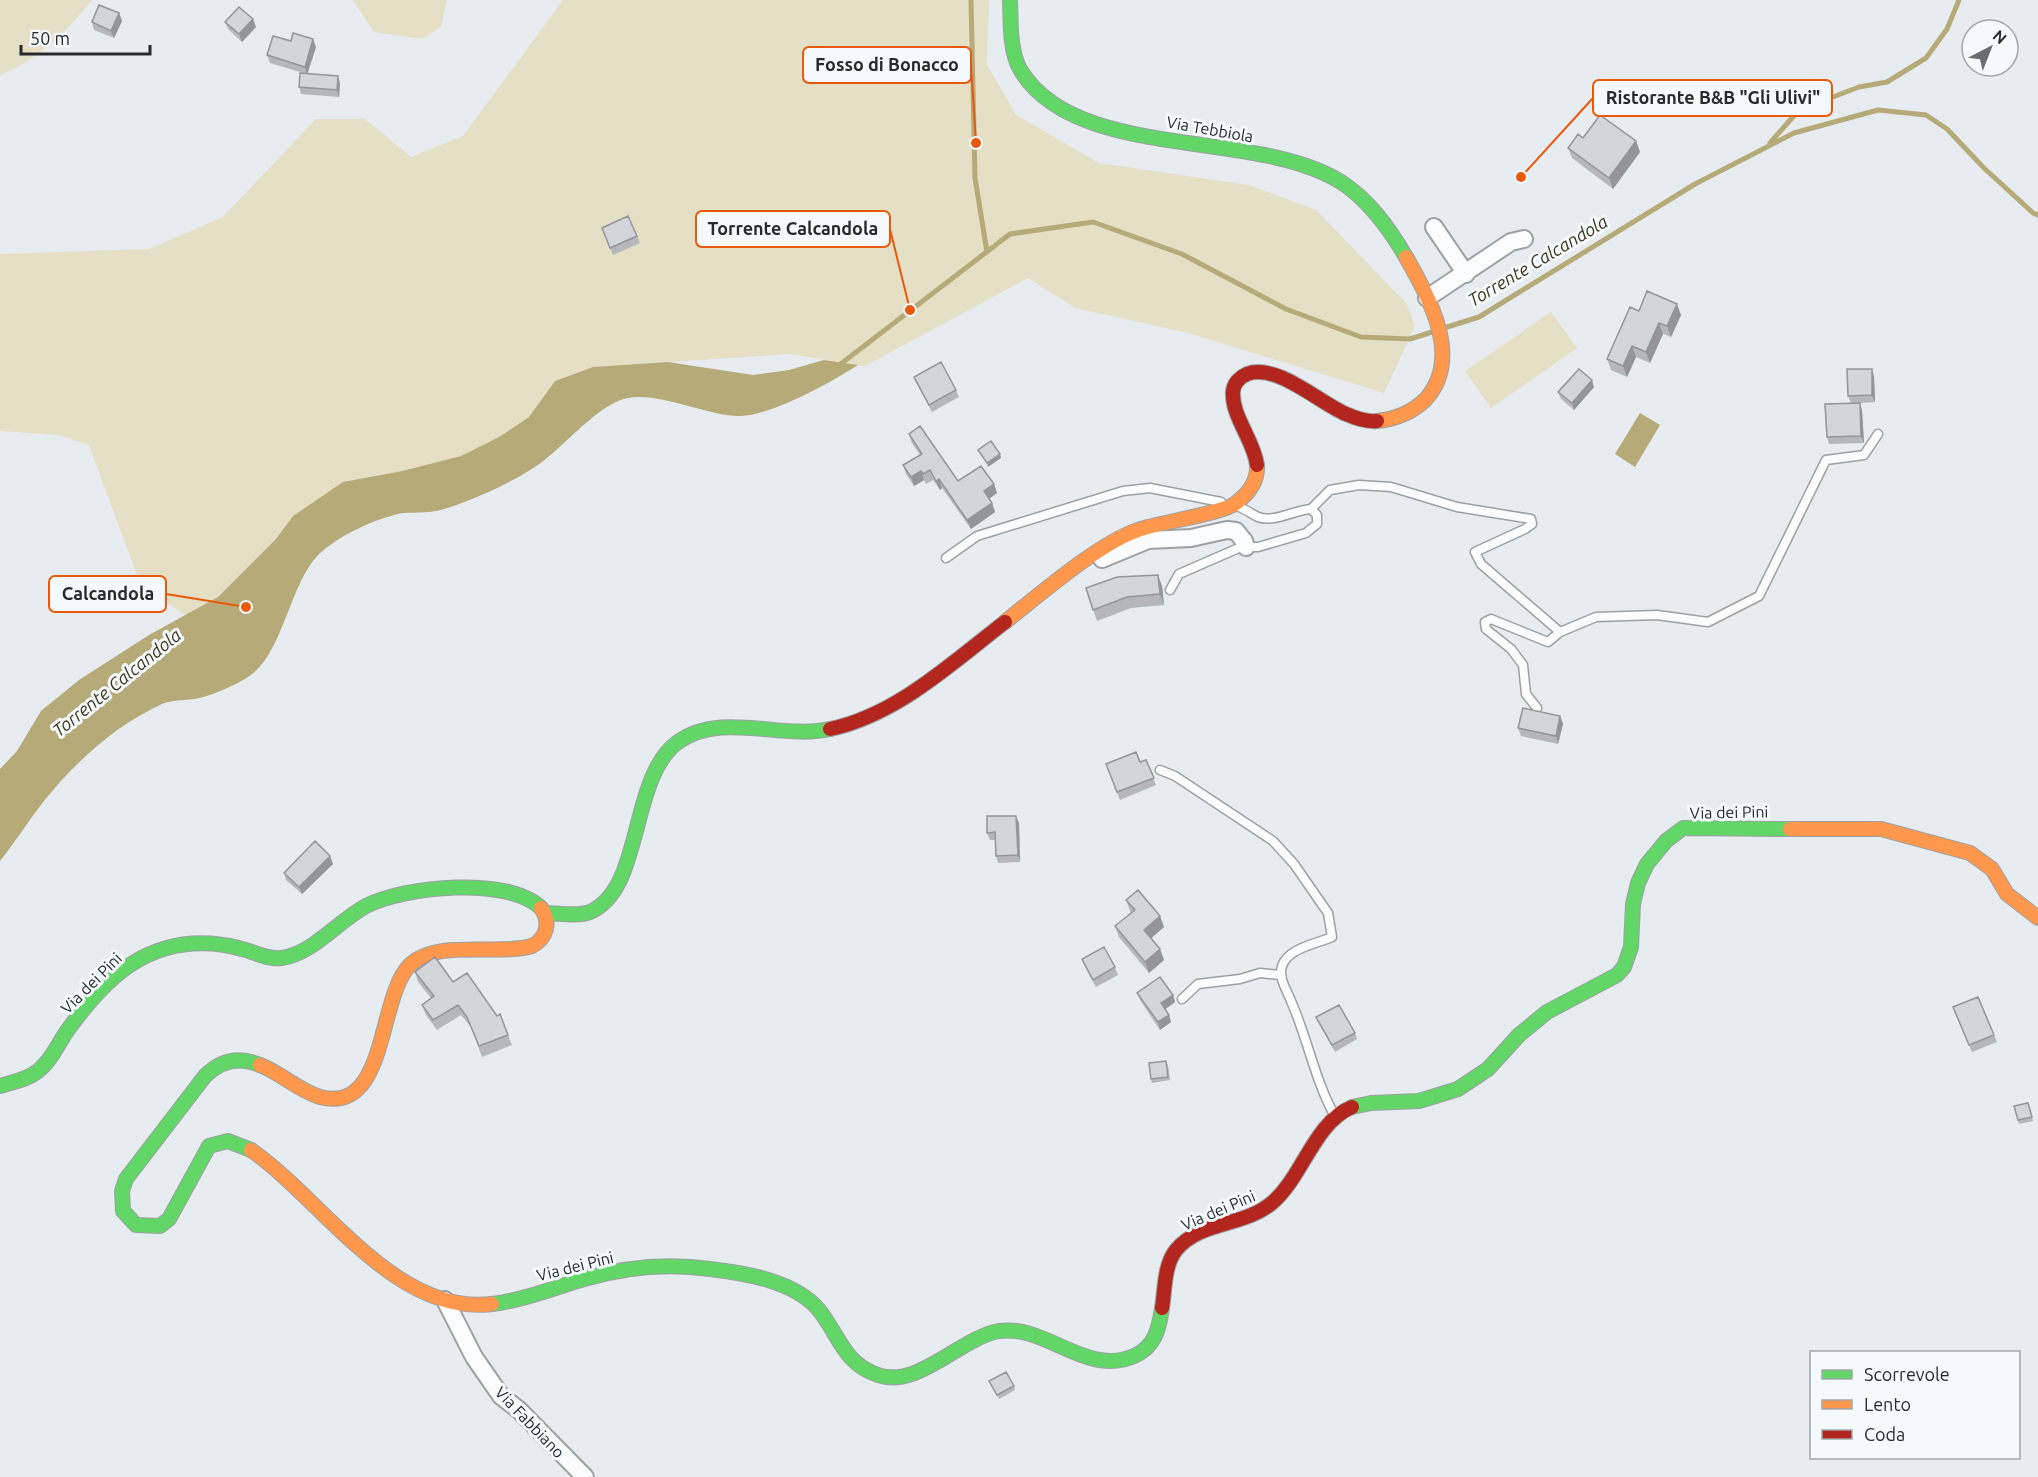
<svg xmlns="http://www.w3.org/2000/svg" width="2038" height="1477" font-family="Ubuntu,sans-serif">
	<rect width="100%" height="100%" fill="#e7ecf0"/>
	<path fill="#e5dfc6" d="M0,0H92C66,33 39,59 0,75Z
		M353,0H447L441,27L422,39L374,32Z
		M563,0H989L987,65L1016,115L1099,163L1249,185L1316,210L1407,304L1415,326L1384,393L1188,333L1075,308L1028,278L865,366L789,354L593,367L555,381L529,417L499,437L461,456L402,471L343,482L293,516L276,539L218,597L187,616L141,586L89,445L59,435L0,431V254L149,249L223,217L316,119H365L411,157L463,136Z
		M1551,312L1577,348L1491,408L1465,371Z"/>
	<path fill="#b6aa78" d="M824,360L858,365C832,382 772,415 741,416C705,417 648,385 616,402C588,416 567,443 542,462C520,479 464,505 436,511C422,514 407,511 394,515C368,522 339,536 319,554C291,581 283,651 252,674C243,682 211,696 199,698C187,701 173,699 162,704C116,725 76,761 44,801C29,820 16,841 0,861V769L17,751L41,711L79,680L149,635L218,597L276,539L293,516L343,482L402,471L461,456L499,437L529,417L555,381L593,367L668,362L753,375L789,370Z
		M1640,413L1660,425L1635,467L1615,454Z"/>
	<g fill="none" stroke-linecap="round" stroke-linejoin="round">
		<path stroke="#b6aa78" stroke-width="5" d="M971,0L975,178L987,252
			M1770,143L1799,110L1859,87L1887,82L1926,58L1947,29L1959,0
			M1444,328L1479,317L1695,184L1794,133L1878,110L1926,115L1947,129L1984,168L2033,213L2038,215
			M838,366L1010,234L1093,222L1182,254L1286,309L1361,337L1410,339L1432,332"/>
		<defs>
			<path id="lane" d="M1311,509L1330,490L1359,485L1391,487L1457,507L1531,519L1532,524L1525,529L1475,552L1481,564L1560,632L1548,642L1491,619L1485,622L1486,629L1511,649L1523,665L1526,694L1537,708
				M946,558L977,536L1123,491L1150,488L1221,502
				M1170,590L1179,574L1241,547H1258L1306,533L1317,524V515L1311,509C1294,510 1274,523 1258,517C1250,513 1244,508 1236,506
				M1560,632L1596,617L1657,615L1708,622L1759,596L1826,460L1864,455L1878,434
				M1160,770L1175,776L1273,841L1294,864L1328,913L1332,937C1316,944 1288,948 1282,966C1278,978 1287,990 1291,1001C1308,1039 1315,1082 1336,1118
				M1182,999L1198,984L1240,979L1260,973L1280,975"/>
			<path id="street" d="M1434,227L1466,274
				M1427,298L1511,242L1524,239
				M1102,559L1148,540L1191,538L1227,530L1236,531L1244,541L1246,547
				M445,1300L474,1357L501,1396L519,1410L585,1477"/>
			<path id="fast" d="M1010,0C1011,22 1009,51 1021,71C1078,162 1255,128 1341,182C1369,200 1389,228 1406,257
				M545,913C559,913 577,917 590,912C644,889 629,777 678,742C722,711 781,740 830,729
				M0,1086C13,1082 27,1080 38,1071C51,1061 58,1044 67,1031C85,1006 107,979 133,963C167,942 205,939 242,949C255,952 268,960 282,958C314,953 338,921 366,906C405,886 508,876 541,908
				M1352,1107L1371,1103L1419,1101L1458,1089L1488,1069L1519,1035L1547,1012L1617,975L1624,967L1631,947L1633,904L1638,883L1647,864L1666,841L1683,828L1790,829
				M251,1150L228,1141L209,1146L169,1219L160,1226L136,1225L123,1211L122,1191L126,1179L205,1076C221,1060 239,1056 260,1065
				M492,1304C524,1300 553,1288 584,1279C625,1267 668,1263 710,1269C745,1273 795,1281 819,1310C839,1335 844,1364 878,1375C918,1389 960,1338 999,1331C1046,1324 1086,1377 1134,1356C1155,1347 1159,1329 1162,1308"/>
			<path id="slow" d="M1377,421C1396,419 1412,413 1426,399C1463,357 1429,298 1406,257
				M1005,622C1039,595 1099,543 1138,530C1159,522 1222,514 1236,503C1248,494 1258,481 1257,465
				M1790,829H1881L1970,853L1992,869L2007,894L2038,918
				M260,1065C281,1073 299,1091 320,1097C389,1115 377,995 411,964C438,939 499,956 532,946C547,938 551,922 541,908
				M251,1150C322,1199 395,1316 492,1304"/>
			<path id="jam" d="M1257,465C1254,440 1231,416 1233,391C1234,383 1240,377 1247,374C1277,363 1318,402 1346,414C1355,418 1367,422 1377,421
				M830,729C897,715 953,662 1005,622
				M1162,1308C1165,1290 1164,1265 1176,1250C1201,1220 1245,1227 1273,1202C1303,1176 1314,1123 1352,1107"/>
		</defs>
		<use href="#lane" stroke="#9ca0a2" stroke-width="11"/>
		<use href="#street" stroke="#9ca0a2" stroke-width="20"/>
		<use href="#fast" stroke="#9ca0a2" stroke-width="16"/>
		<use href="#slow" stroke="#9ca0a2" stroke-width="16"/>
		<use href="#jam" stroke="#9ca0a2" stroke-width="16"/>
		<use href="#lane" stroke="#fbfcfd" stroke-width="8"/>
		<use href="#street" stroke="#fbfcfd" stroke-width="16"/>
		<use href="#fast" stroke="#63d668" stroke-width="14"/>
		<use href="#slow" stroke="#ff974d" stroke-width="14"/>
		<use href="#jam" stroke="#b3261e" stroke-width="14"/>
	</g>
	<path fill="#b5b7bb" d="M119,13L122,21L114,38L94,30L92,22Z
		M225,22L256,27L242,42L228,29Z
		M291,41L316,47L308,73L340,83L339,97L301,94L299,87L303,73L270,63L267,55Z
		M1583,138L1636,141L1640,152L1613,189L1572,158L1568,148Z
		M602,228L637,236L640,243L613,255Z
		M1639,311L1681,315L1671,337L1663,334L1650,363L1636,357L1627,377L1611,370L1607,359Z
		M1874,376L1875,402L1860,403L1862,410L1864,443L1829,444L1827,437L1851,403L1848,396Z
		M914,377L956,390L959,397L932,412L917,384Z
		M1594,387L1574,410L1561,399L1558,392Z
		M909,434L958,481L994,484L997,493L989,499L992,503L995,512L971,529L942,488L940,490L933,480L926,484L924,480L914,486L906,474L903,465L920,455L912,443Z
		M1162,586L1164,605L1131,608L1097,621L1086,588Z
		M1560,716L1563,724L1558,744L1521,736L1518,728Z
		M1146,760L1156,785L1120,800L1106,764L1140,762Z
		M1019,823L1020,862L998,863L996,856L995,840H990L987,833Z
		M333,864L302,894L286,880L284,873Z
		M1126,900L1164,927L1151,938L1160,949L1164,960L1149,973L1119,937L1115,926L1131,913Z
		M1082,959L1115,967L1118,975L1096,987L1085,967Z
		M415,972L453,982L497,1016L500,1014L512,1045L482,1057L471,1027L461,1015L437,1030L426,1015L422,1005L431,998L418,982Z
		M1137,993L1173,995L1175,1002L1165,1009L1169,1015L1171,1022L1160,1030L1140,1000Z
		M1956,1015L1994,1035L1997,1042L1972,1052Z
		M1316,1017L1355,1033L1357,1039L1335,1052L1319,1024Z
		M1168,1064L1170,1080L1152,1083L1151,1079Z
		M2029,1106L2033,1121L2019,1124L2018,1120Z
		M989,1381L1014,1386L1015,1390L999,1399Z"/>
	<path fill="#939598" d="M119,13L122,21L114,38L111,31Z
		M253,19L256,27L242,42L239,34Z
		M313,39L316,47L307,74L305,67Z
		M338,76L340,83L339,97L337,90Z
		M1636,141L1640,152L1613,189L1609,178Z
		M1677,304L1681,315L1671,337L1667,326Z
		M1659,323L1663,334L1650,363L1646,352Z
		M1632,346L1636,357L1627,377L1623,366Z
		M1872,369L1874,376L1875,402L1872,395Z
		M1592,380L1594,387L1574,410L1572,403Z
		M1860,403L1862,410L1864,443L1861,436Z
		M1000,454L1001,458L988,467L987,463Z
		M921,471L924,480L914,486L911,477Z
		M939,479L942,488L940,490L936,481Z
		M994,484L997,493L987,500L984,491Z
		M992,503L995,512L971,529L967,520Z
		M1158,575L1162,586L1164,605L1160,594Z
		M1560,716L1563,724L1558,744L1556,736Z
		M1016,816L1019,823L1020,862L1018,855Z
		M330,856L333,864L302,894L299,887Z
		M1160,916L1164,927L1148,941L1144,930Z
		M1160,949L1164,960L1149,973L1145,962Z
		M1173,995L1175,1002L1163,1011L1161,1003Z
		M1169,1015L1171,1022L1160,1030L1158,1022Z"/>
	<path fill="#d2d5d9" stroke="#939598" stroke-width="1.5" d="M99,5L119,13L111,31L92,22Z
		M239,7L253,19L239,34L225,22Z
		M293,33L313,39L305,67L267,55L273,36L291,41Z
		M300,73L338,76L337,90L299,87Z
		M1600,115L1636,141L1609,178L1568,148L1578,134L1583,138Z
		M628,216L637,236L610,248L602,228Z
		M1647,291L1677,304L1667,326L1659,323L1646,352L1632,346L1623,366L1607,359L1630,307L1639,311Z
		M941,362L956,390L929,405L914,377Z
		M1579,369L1592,380L1572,403L1558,392Z
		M1847,369H1872V395L1848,396Z
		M1860,403L1861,436L1827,437L1825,404Z
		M920,426L958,481L981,466L994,484L984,491L992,503L967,520L939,479L936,481L930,470L923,474L921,471L911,477L903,465L922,454L909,434Z
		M991,441L1000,454L987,463L978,450Z
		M1158,575L1160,594L1127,597L1093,610L1086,588L1117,577Z
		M1523,708L1560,716L1556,736L1518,728Z
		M1136,752L1140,762L1146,760L1154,778L1117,792L1106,764Z
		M987,816H1016L1018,855L996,856L995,832L987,833Z
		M315,841L330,856L299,887L284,873Z
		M1138,890L1160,916L1144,930L1160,949L1145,962L1115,926L1135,910L1126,900Z
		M1104,947L1115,967L1093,980L1082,959Z
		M435,957L453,982L467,973L497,1016L500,1014L508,1035L479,1046L467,1017L458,1005L433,1020L422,1005L434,996L415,972Z
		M1160,977L1173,995L1161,1003L1169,1015L1158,1022L1137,993Z
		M1978,997L1994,1035L1969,1045L1953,1007Z
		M1339,1005L1355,1033L1332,1045L1316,1017Z
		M1166,1061L1168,1077L1151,1079L1149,1063Z
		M2028,1103L2032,1117L2018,1120L2014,1106Z
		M1006,1372L1014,1386L997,1395L989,1381Z"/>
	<g text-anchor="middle" stroke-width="6" stroke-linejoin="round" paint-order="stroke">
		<g font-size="16" fill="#272a2d" stroke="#f3f9fd">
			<text transform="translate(1210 129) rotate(10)" y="6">Via Tebbiola</text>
			<text transform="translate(1729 812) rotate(-1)" y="6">Via dei Pini</text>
			<text transform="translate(91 983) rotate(-45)" y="6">Via dei Pini</text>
			<text transform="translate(1218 1210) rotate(-23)" y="6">Via dei Pini</text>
			<text transform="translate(575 1266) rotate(-14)" y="6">Via dei Pini</text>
			<text transform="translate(530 1422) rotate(46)" y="6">Via Fabbiano</text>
		</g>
		<g font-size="18" font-style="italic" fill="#3d3413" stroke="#f3f9fd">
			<text transform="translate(1538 261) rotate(-31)" y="6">Torrente Calcandola</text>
			<text transform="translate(117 683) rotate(-39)" y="6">Torrente Calcandola</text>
		</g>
	</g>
	<path fill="none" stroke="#e8590c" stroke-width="2" d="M976 143L971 65M1521 177L1593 98M910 310L890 229M246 607L166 594"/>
	<g fill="#e8590c" stroke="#f3f9fd" stroke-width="2">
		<circle cx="976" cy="143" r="6"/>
		<circle cx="1521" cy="177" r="6"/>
		<circle cx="910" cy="310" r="6"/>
		<circle cx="246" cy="607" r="6"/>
	</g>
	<g fill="#f3f9fd" stroke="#e8590c" stroke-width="2">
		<rect x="803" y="47" width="168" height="36" rx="6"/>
		<rect x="1593" y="80" width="239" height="36" rx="6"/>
		<rect x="696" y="211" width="194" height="36" rx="6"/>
		<rect x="49" y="576" width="117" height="36" rx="6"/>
	</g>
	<g font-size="18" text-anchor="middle" font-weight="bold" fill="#272a2d">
		<text x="887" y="71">Fosso di Bonacco</text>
		<text x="1713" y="104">Ristorante B&amp;B "Gli Ulivi"</text>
		<text x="793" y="235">Torrente Calcandola</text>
		<text x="108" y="600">Calcandola</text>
	</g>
	<rect x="1810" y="1351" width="210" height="108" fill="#f3f9fd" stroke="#a1a6aa" stroke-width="1.5"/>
	<rect x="1822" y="1370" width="30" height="9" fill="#63d668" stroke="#a1a6aa" stroke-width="1.5"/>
	<text x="1864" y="1381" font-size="18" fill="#272a2d">Scorrevole</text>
	<rect x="1822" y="1400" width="30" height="9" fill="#ff974d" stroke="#a1a6aa" stroke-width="1.5"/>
	<text x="1864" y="1411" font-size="18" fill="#272a2d">Lento</text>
	<rect x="1822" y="1430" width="30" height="9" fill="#b3261e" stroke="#a1a6aa" stroke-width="1.5"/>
	<text x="1864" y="1441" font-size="18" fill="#272a2d">Coda</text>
	<g transform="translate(1990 48) rotate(42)"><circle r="28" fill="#f3f9fd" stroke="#a1a6aa" stroke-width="1.5"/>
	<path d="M0-4.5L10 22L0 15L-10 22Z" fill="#6a6e71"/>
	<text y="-9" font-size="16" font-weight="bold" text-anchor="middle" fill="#272a2d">N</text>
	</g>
	<path d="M21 45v9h129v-9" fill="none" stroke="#272a2d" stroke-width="3"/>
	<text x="30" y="45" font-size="18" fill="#272a2d" stroke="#f3f9fd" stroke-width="4.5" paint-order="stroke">50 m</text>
</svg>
